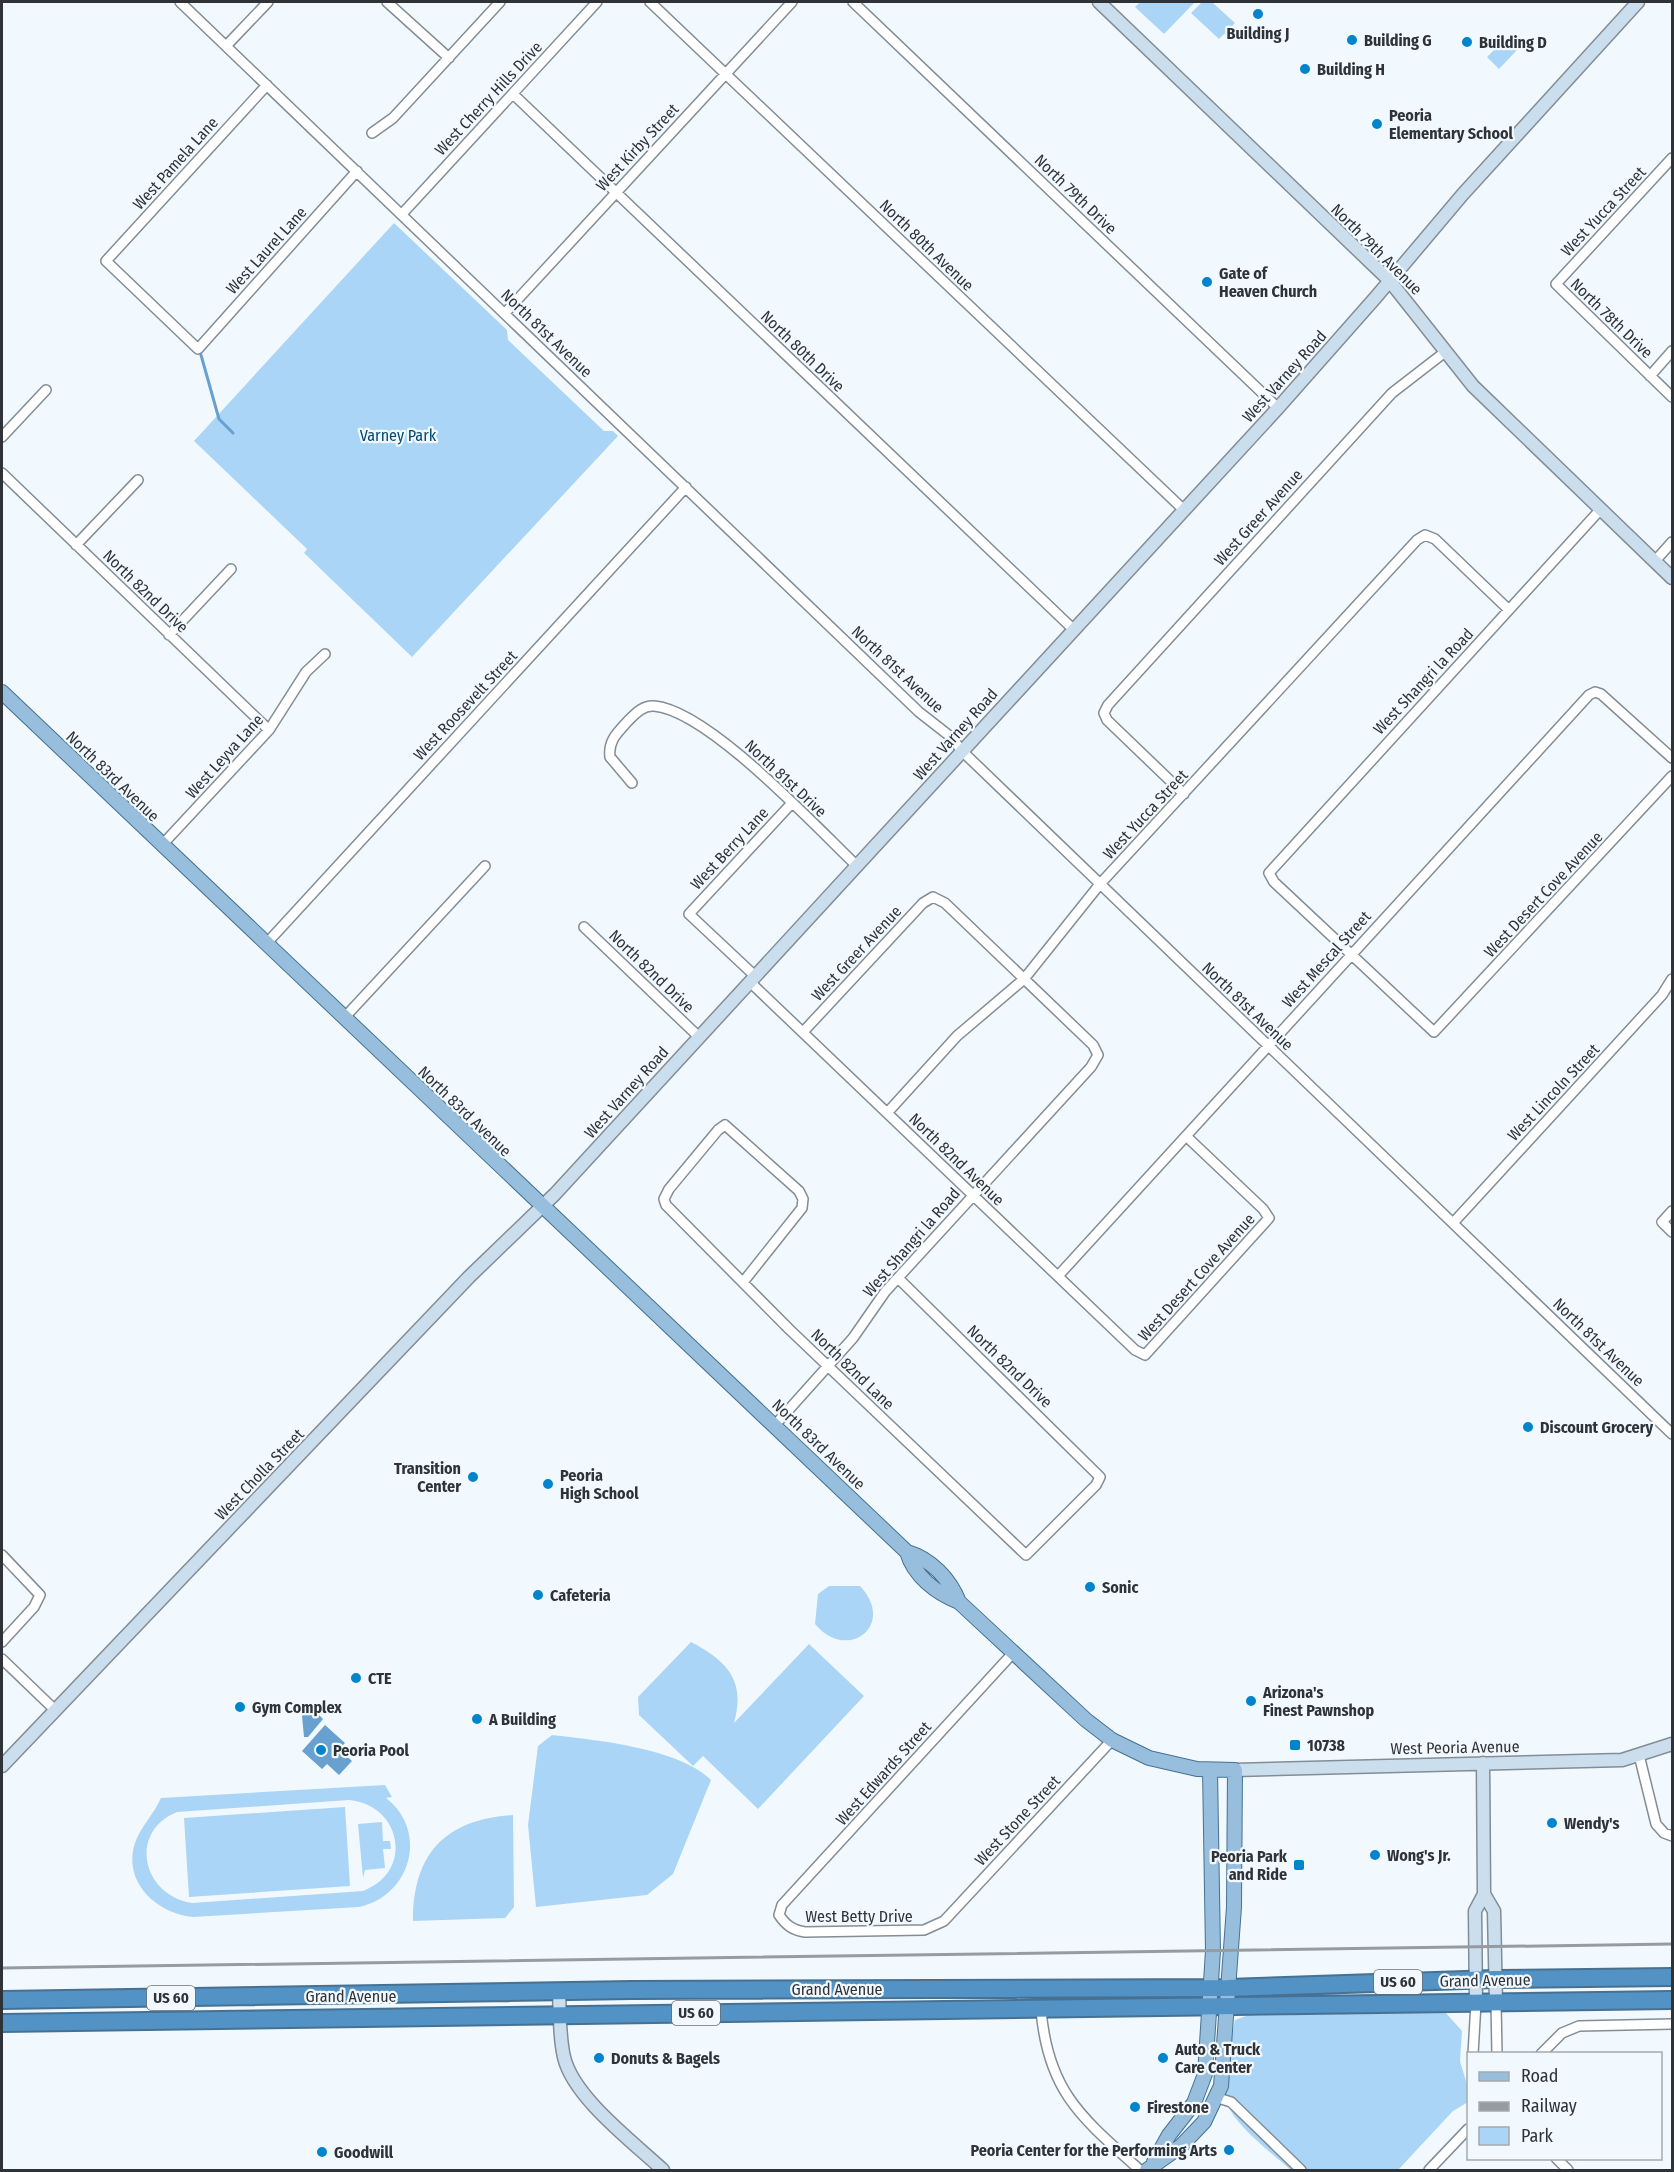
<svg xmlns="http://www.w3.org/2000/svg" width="1674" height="2172" font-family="'Fira Sans Condensed',sans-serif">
	<rect width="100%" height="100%" fill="#f2f9fe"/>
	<path fill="#abd5f7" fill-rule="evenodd" d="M1140,2H1195L1164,34L1135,7Z
		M1202,2H1212L1235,23L1219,39L1191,13Z
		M1506,38L1518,49L1499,69L1487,57Z
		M394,223L507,330L508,340L604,431H613L618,436L412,657L304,553L307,549L194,441Z
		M829,1586H860C897,1625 847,1663 815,1624L818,1594Z
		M691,1642C727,1661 746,1680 734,1723L809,1644L864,1696L758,1809L703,1756L693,1766L639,1715L638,1697Z
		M552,1735C596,1740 679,1748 711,1780L673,1874L647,1895L536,1907L528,1825L538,1746Z
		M385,1785L392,1797L386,1798C429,1831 411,1896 359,1907L193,1917C157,1914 122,1882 135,1843C141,1826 154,1814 161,1798ZM349,1800C402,1805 414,1872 363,1891L192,1903C142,1895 128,1832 177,1812Z
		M345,1807L350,1886L189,1897L184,1818Z
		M513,1815L514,1907L505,1918L413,1921C413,1854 445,1819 513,1815Z
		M382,1822L383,1841H390L391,1849H383L385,1868L365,1870L363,1878L358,1824Z
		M1445,2012L1462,2031L1460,2061L1468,2088V2102L1453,2111L1398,2170H1291C1273,2154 1235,2126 1227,2103C1223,2092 1232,2034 1235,2020L1246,2016Z"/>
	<path fill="#68a1cf" d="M311,1707L323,1719L308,1737H304L302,1716Z
		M325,1725L345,1743L339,1749L352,1761L339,1775L327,1764L322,1769L302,1751Z"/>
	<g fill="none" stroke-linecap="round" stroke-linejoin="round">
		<path stroke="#68a1cf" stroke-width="3" d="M201,355L219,419L233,433"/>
		<defs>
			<path id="street" d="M180,2L919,712L951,737L962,751L1672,1434
				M387,2L449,58
				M650,2L1184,510
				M853,2L1278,408
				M226,46L268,2
				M267,85L106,261L198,349L357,171
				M513,94L1073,629
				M372,133L393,118L500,2
				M1672,158L1556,284L1672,397
				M402,214L597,2
				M505,313L792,2
				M1650,376L1672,351
				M2,437L46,390
				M2,473L269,730
				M1600,510L1269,873L1274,882L1434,1032L1672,776
				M76,545L138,480
				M1655,561L1672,542
				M169,635L231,569
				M632,783L610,757C608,741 617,733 627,722C634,715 642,705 654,706C708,710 816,827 857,866
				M1184,794L1107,720L1104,713L1108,705L1392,393L1445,352
				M162,845L269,730L306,672L325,654
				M584,927L699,1037
				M266,944L686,487
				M755,976L689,914L792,803
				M750,982L1135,1350L1145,1355L1269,1218L1263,1209L1186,1136
				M344,1018L485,866
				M887,1113L957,1036L1024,979L1100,884L1417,540L1425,535L1435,539L1509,610
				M1672,1211L1662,1222L1672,1232
				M1453,1223L1662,995L1672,979
				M1058,1276L1589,695L1595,692L1601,694L1672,758
				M744,1281L802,1208L803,1199L799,1191L725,1125L718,1130L669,1189L664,1199L666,1205L789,1329L1026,1555L1096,1485L1100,1477L898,1278
				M775,1425L853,1338L885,1292L1091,1067L1098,1055L1093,1045L945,903L933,897L923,903L803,1032
				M2,1555L40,1595L34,1607L2,1642
				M1013,1653L782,1905L779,1915C786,1925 792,1930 805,1932L924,1930L944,1921L1112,1740
				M2,1659L55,1710
				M1639,1755L1656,1824L1664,1833L1672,1836
				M1496,2003L1497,2054
				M1041,2010C1048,2092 1082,2118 1140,2170
				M1473,2054L1476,2003
				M1541,2054L1562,2033L1579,2026L1672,2024
				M1218,2098L1231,2102L1301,2170
				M1556,2158L1568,2170
				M1429,2170L1468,2129"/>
			<path id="secondary" d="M1099,2L1389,280L1473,386L1672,578
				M2,1766L469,1277L555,1194L1278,408L1376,297L1463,194L1638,2
				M1235,1770L1622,1760L1672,1744
				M1484,1894L1494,1911L1496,2003
				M559,1992C560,2013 559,2036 564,2057C573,2097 633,2142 663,2170
				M1476,2003L1475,1911L1484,1894L1483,1763"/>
			<path id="primary" d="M2,692L907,1552C931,1559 950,1579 959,1602
				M907,1552C914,1576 936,1593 959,1602L1086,1720L1112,1740L1149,1758L1197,1769L1235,1770L1234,1907L1221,2086L1204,2122L1181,2146L1147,2170
				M1154,2162L1169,2135L1194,2103L1205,2074L1213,1951L1210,1770"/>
			<path id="highway" d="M2,2000L632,1990L1228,1988L1495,1979L1672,1977
				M2,2023L1672,2000"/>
		</defs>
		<use href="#street" stroke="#838d95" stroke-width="12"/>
		<use href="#secondary" stroke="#838d95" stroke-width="15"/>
		<use href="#primary" stroke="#467193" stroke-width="16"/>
		<use href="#highway" stroke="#467193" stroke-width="20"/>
		<use href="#street" stroke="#fff" stroke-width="9"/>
		<use href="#secondary" stroke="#cbdeed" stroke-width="12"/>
		<use href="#primary" stroke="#97bedc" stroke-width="14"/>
		<use href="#highway" stroke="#5292c4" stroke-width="16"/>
		<path stroke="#969ba0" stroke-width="3" d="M2,1968L1672,1944"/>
	</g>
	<g fill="#0284cc" stroke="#f2f9fe" stroke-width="2">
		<circle cx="1258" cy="14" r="6"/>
		<circle cx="1352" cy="40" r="6"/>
		<circle cx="1467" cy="42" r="6"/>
		<circle cx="1305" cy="69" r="6"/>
		<circle cx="1377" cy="124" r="6"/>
		<circle cx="1207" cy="282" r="6"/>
		<circle cx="1528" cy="1427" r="6"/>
		<circle cx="473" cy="1477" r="6"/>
		<circle cx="548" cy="1484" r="6"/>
		<circle cx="1090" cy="1587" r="6"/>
		<circle cx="538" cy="1595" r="6"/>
		<circle cx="356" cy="1678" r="6"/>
		<circle cx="1251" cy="1701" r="6"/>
		<circle cx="240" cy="1707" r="6"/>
		<circle cx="477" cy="1719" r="6"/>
		<rect x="1289" y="1739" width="12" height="12" rx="3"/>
		<circle cx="321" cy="1750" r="6"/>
		<circle cx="1552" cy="1823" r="6"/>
		<circle cx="1375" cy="1855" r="6"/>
		<rect x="1293" y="1859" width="12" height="12" rx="3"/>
		<circle cx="599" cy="2058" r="6"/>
		<circle cx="1163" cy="2058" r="6"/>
		<circle cx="1135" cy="2107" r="6"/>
		<circle cx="1229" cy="2150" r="6"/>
		<circle cx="322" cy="2152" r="6"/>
	</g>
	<g text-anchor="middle" stroke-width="4.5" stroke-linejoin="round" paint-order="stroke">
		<g fill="#f2f9fe" stroke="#6a6e73" stroke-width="1.5">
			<rect x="1374" y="1970" width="48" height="24" rx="4.5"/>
			<rect x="147" y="1986" width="48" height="24" rx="4.5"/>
			<rect x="672" y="2001" width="48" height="24" rx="4.5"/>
		</g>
		<g font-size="15" font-weight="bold" fill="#2f3337">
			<text x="1398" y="1987">US 60</text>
			<text x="171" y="2003">US 60</text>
			<text x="696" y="2018">US 60</text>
		</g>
		<g font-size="16" font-weight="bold" fill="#2f3337" stroke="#f2f9fe" text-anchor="start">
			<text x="1258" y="39" text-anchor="middle">Building J</text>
			<text x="1364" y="46">Building G</text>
			<text x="1479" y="48">Building D</text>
			<text x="1317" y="75">Building H</text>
			<text x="1389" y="121">Peoria<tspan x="1389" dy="18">Elementary School</tspan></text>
			<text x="1219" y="279">Gate of<tspan x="1219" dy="18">Heaven Church</tspan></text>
			<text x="1540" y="1433">Discount Grocery</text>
			<text x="461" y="1474" text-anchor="end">Transition<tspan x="461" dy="18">Center</tspan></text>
			<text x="560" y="1481">Peoria<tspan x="560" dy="18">High School</tspan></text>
			<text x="1102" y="1593">Sonic</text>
			<text x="550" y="1601">Cafeteria</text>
			<text x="368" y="1684">CTE</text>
			<text x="1263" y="1698">Arizona's<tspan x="1263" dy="18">Finest Pawnshop</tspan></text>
			<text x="252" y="1713">Gym Complex</text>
			<text x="489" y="1725">A Building</text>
			<text x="1307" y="1751">10738</text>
			<text x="333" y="1756">Peoria Pool</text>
			<text x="1564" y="1829">Wendy's</text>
			<text x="1387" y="1861">Wong's Jr.</text>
			<text x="1287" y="1862" text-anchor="end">Peoria Park<tspan x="1287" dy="18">and Ride</tspan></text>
			<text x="1175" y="2055">Auto &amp; Truck<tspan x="1175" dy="18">Care Center</tspan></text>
			<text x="611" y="2064">Donuts &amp; Bagels</text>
			<text x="1147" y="2113">Firestone</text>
			<text x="1217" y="2156" text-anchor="end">Peoria Center for the Performing Arts</text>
			<text x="334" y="2158">Goodwill</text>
		</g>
		<g font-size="16" fill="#2f3337" stroke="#f2f9fe">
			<text transform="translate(488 98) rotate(-47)" y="6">West Cherry Hills Drive</text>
			<text transform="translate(637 147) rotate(-47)" y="6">West Kirby Street</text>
			<text transform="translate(175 163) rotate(-48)" y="6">West Pamela Lane</text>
			<text transform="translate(1076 194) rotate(44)" y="6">North 79th Drive</text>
			<text transform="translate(1603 211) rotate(-47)" y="6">West Yucca Street</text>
			<text transform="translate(927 245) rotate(44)" y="6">North 80th Avenue</text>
			<text transform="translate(1377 249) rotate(45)" y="6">North 79th Avenue</text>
			<text transform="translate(266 250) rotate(-48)" y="6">West Laurel Lane</text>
			<text transform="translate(1612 318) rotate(44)" y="6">North 78th Drive</text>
			<text transform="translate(547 333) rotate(44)" y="6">North 81st Avenue</text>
			<text transform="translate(803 351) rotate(44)" y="6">North 80th Drive</text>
			<text transform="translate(1284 376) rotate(-48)" y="6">West Varney Road</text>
			<text transform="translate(1258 517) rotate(-48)" y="6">West Greer Avenue</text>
			<text transform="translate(146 591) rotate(44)" y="6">North 82nd Drive</text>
			<text transform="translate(898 669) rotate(43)" y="6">North 81st Avenue</text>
			<text transform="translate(1423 681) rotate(-47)" y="6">West Shangri la Road</text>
			<text transform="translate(465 705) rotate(-47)" y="6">West Roosevelt Street</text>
			<text transform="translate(955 734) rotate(-48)" y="6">West Varney Road</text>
			<text transform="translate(224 756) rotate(-48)" y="6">West Leyva Lane</text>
			<text transform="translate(113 776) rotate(44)" y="6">North 83rd Avenue</text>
			<text transform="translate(786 778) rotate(43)" y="6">North 81st Drive</text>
			<text transform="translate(1145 814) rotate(-47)" y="6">West Yucca Street</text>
			<text transform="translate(729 848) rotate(-47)" y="6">West Berry Lane</text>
			<text transform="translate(1543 894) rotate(-47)" y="6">West Desert Cove Avenue</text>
			<text transform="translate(856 953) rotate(-47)" y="6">West Greer Avenue</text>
			<text transform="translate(1326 959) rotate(-48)" y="6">West Mescal Street</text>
			<text transform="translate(652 971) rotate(44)" y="6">North 82nd Drive</text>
			<text transform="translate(1248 1006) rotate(44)" y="6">North 81st Avenue</text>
			<text transform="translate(626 1092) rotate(-48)" y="6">West Varney Road</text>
			<text transform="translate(1553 1092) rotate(-47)" y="6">West Lincoln Street</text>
			<text transform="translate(465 1111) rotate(44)" y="6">North 83rd Avenue</text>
			<text transform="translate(957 1159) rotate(44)" y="6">North 82nd Avenue</text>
			<text transform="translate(911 1242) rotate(-49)" y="6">West Shangri la Road</text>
			<text transform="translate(1196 1277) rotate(-48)" y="6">West Desert Cove Avenue</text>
			<text transform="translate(1599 1342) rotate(44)" y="6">North 81st Avenue</text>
			<text transform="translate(1010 1366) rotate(44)" y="6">North 82nd Drive</text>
			<text transform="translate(853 1369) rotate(44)" y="6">North 82nd Lane</text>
			<text transform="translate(819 1444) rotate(44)" y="6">North 83rd Avenue</text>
			<text transform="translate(259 1474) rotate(-46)" y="6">West Cholla Street</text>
			<text transform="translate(1455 1747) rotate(-1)" y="6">West Peoria Avenue</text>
			<text transform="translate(883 1773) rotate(-48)" y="6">West Edwards Street</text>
			<text transform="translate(1017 1820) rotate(-47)" y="6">West Stone Street</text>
			<text x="859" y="1922">West Betty Drive</text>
			<text transform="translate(1485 1980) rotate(-1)" y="6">Grand Avenue</text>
			<text x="837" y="1995">Grand Avenue</text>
			<text x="351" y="2002">Grand Avenue</text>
		</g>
		<g font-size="16" fill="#004974" stroke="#f2f9fe">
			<text x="398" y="441">Varney Park</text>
		</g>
	</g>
	<rect width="1674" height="2172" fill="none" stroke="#2f3337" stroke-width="6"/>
	<rect x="1467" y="2052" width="195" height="108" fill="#f2f9fe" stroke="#a4aaae" stroke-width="1.5"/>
	<rect x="1479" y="2072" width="30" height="9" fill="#97bedc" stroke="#a4aaae" stroke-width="1.5"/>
	<text x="1521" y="2082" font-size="18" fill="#2f3337">Road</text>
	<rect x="1479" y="2102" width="30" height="9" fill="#969ba0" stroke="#a4aaae" stroke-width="1.5"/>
	<text x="1521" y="2112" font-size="18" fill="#2f3337">Railway</text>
	<rect x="1479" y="2127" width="30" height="18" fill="#abd5f7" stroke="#a4aaae" stroke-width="1.5"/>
	<text x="1521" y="2142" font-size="18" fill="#2f3337">Park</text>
</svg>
